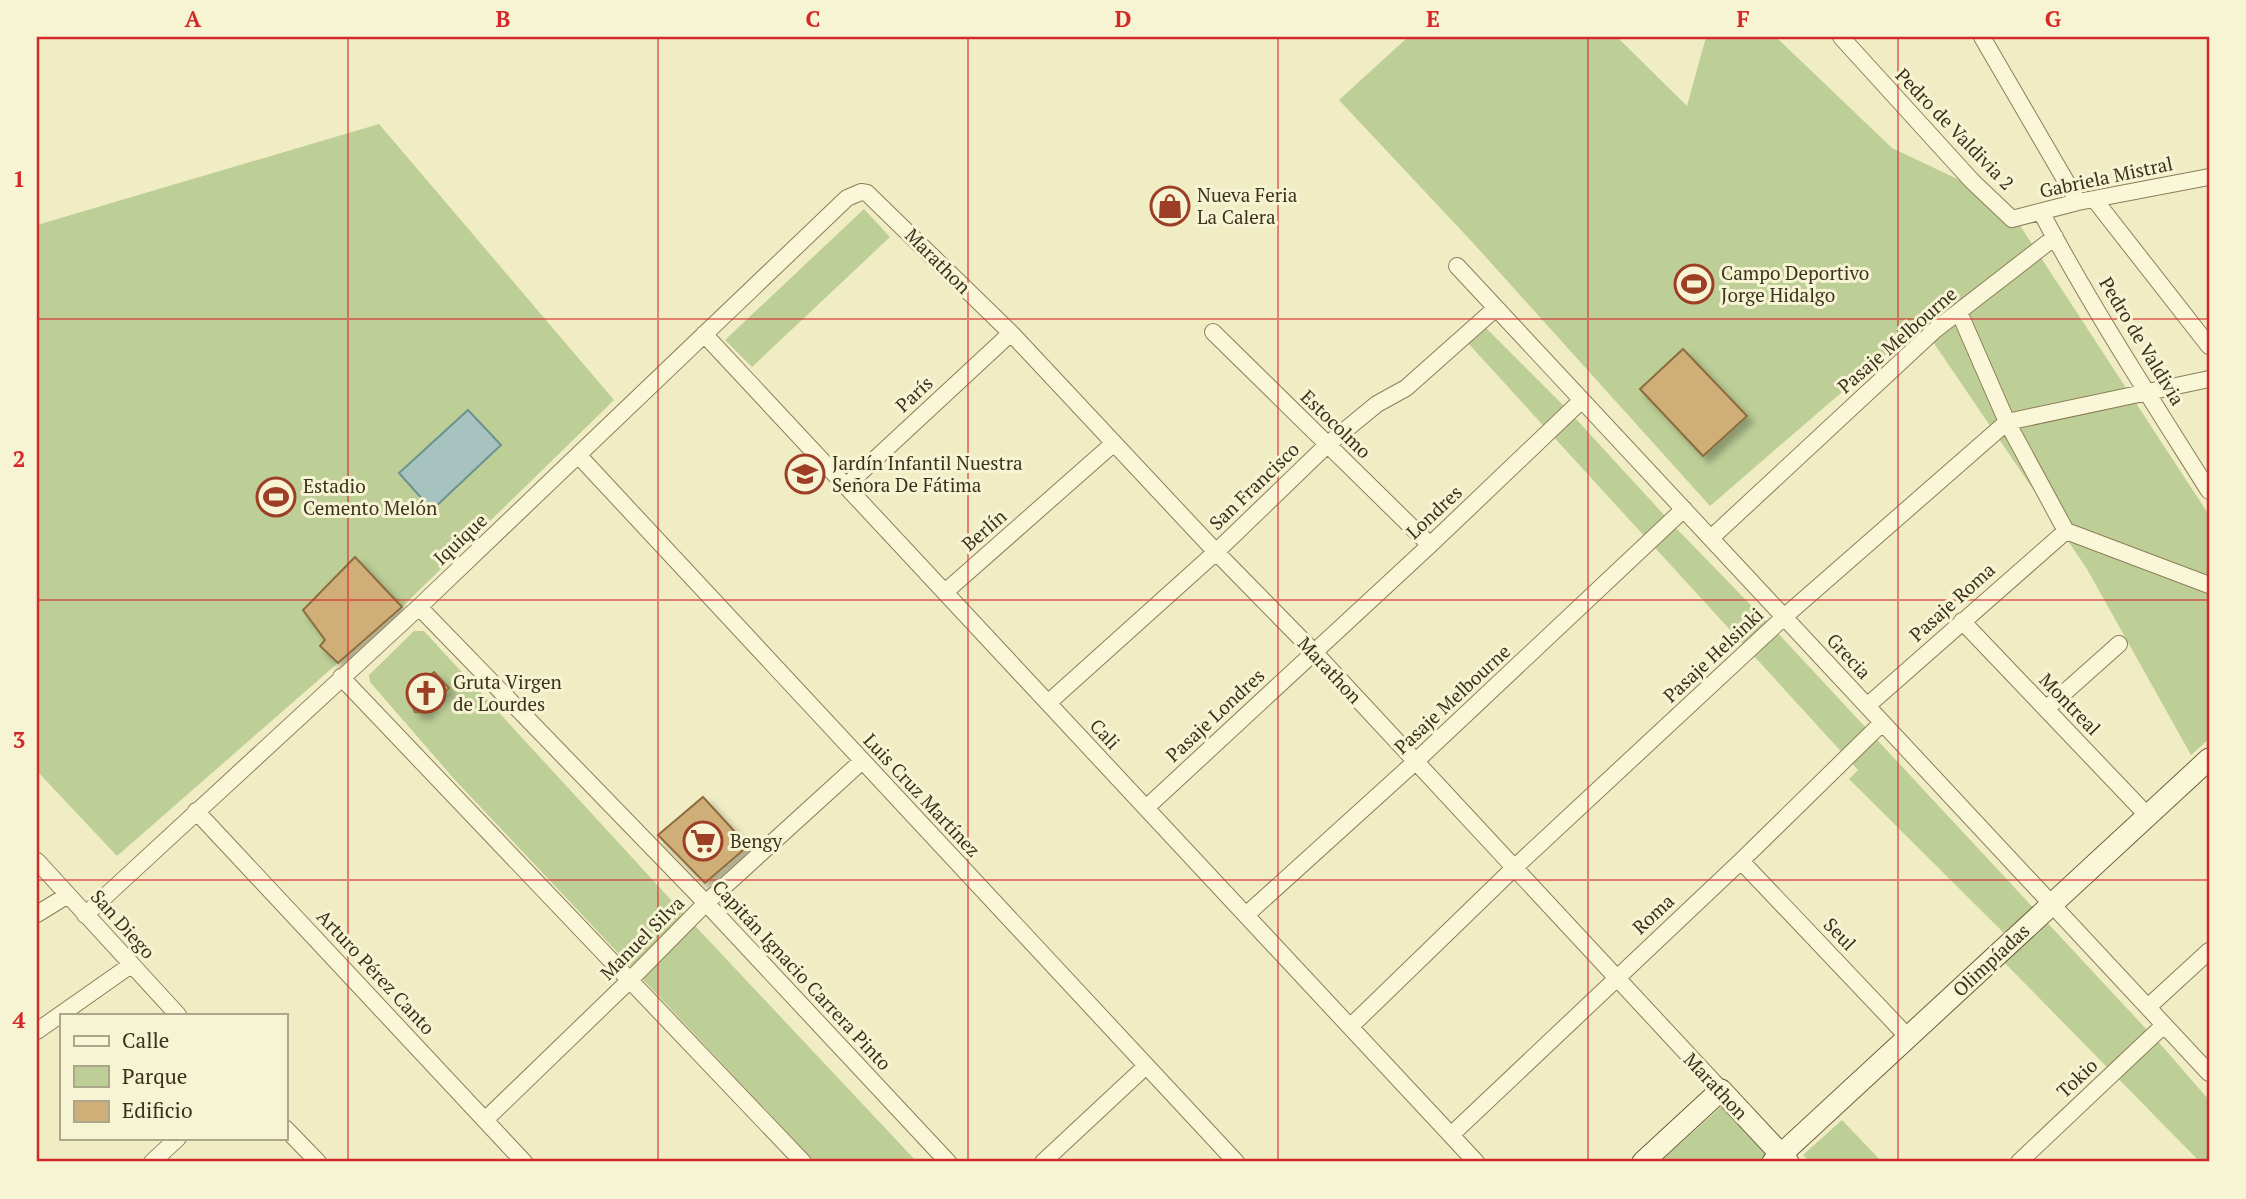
<svg xmlns="http://www.w3.org/2000/svg" width="2246" height="1199" font-family="'PT Serif',serif">
	<defs>
		<filter id="shadow"><feDropShadow dx="6" dy="6" stdDeviation="3.5" flood-color="#0004"/></filter>
	</defs>
	<rect width="100%" height="100%" fill="#f0ecc4"/>
	<path fill="#bdcf97" d="M1408,37H1617L1687,106L1706,37H1776L1892,148L2004,201L2209,515V739L2191,755L2087,569L1921,324L1710,506L1474,244L1339,100Z
		M379,124L614,400L402,607L117,856L37,771V225Z
		M864,209L890,237L752,367L725,340Z
		M1486,328L1565,407L1677,529L1773,628L2162,1046L2209,1100V1162H2200L2000,958L2017,946L1849,779L1858,770L1467,342Z
		M414,631H424L684,914L917,1162H815L455,780L370,682L369,675Z
		M1722,1106L1767,1155L1760,1162H1660Z
		M1842,1120L1882,1162H1810L1803,1155Z"/>
	<path fill="#a6c3c0" stroke="#6c9290" stroke-width="2" d="M468,410L501,445L432,510L399,473Z"/>
	<path fill="#d0ae78" stroke="#8c6d3e" stroke-width="2" filter="url(#shadow)" d="M1683,349L1747,416L1703,456L1640,389Z
		M355,557L402,607L338,663L320,646L325,640L303,610Z
		M434,672L449,688L425,713L415,712L407,694Z
		M703,797L748,846L705,883L658,835Z"/>
	<g fill="none" stroke-linecap="round" stroke-linejoin="round">
		<defs>
			<path id="street" d="M1841,37L1972,181L2012,219L2078,202L2209,177
				M1982,37L2078,202
				M2094,199L2209,346
				M2041,212C2092,308 2151,399 2209,491
				M1457,266L2209,1073
				M1959,312L2007,422L2066,531L2209,585
				M1213,332L1430,545
				M704,334L1476,1162
				M579,456L1236,1162
				M846,486L1011,333
				M1711,538L1935,330L2055,237
				M945,592L1114,443
				M419,607L706,903L948,1162
				M1962,621L2147,815
				M341,677L803,1162
				M1048,703L1216,552L1327,445L1377,404L1406,388L1496,308
				M1867,706L2066,531
				M2046,709L2119,644
				M1146,808L1430,545L1582,400
				M196,811L524,1162
				M37,861L178,1015
				M1741,861L1908,1037
				M37,914L68,895
				M85,915L419,607L847,198L861,192L867,193L1011,333L1216,552L1314,652L1721,1090
				M1246,915L1415,762L1684,509
				M2148,1007L2209,951
				M1350,1027L1513,869L1784,617L2007,422L2209,379
				M37,1031L131,965
				M485,1120L631,979L706,903L862,761
				M285,1128L318,1162
				M1451,1135L1741,861L1882,723
				M152,1162L178,1138
				M1043,1162L1146,1066
				M2019,1162L2164,1025"/>
			<path id="secondary" d="M1643,1162L1721,1090L1788,1162
				M1773,1162L2209,759"/>
		</defs>
		<use href="#street" stroke="#8c7e59" stroke-width="18"/>
		<use href="#secondary" stroke="#6d5f3d" stroke-width="23"/>
		<use href="#street" stroke="#faf7d8" stroke-width="16"/>
		<use href="#secondary" stroke="#faf7d8" stroke-width="21"/>
	</g>
	<path fill="none" stroke="#d62828" stroke-width="2" stroke-opacity="0.55" d="M348,37V1162M658,37V1162M968,37V1162M1278,37V1162M1588,37V1162M1898,37V1162M37,319H2209M37,600H2209M37,880H2209"/>
	<defs>
		<symbol id="shop-ring" viewBox="-11 -11 22 22"><circle r="9.5" fill="#f7f4d4" stroke="#9d3e27" stroke-width="1.5"/><path d="M-5-2.5h2.3a2.7 3.5 0 0 1 5.4 0H5L5.5 6h-11ZM-1.5-2.5h3a1.5 2.3 0 0 0-3 0Z" fill="#9d3e27"/></symbol>
		<symbol id="stadium-ring" viewBox="-11 -11 22 22"><circle r="9.5" fill="#f7f4d4" stroke="#9d3e27" stroke-width="1.5"/><path d="M0-5a6.5 5 0 1 0 0 10a6.5 5 0 1 0 0-10ZM-3.5-1.8h7v3.6h-7Z" fill="#9d3e27"/></symbol>
		<symbol id="school-ring" viewBox="-11 -11 22 22"><circle r="9.5" fill="#f7f4d4" stroke="#9d3e27" stroke-width="1.5"/><path d="M0-5L7-2L0 1L-7-2ZM-4 1L0 2.5L4 1V4Q0 6-4 4Z" fill="#9d3e27"/></symbol>
		<symbol id="church-ring" viewBox="-11 -11 22 22"><circle r="9.5" fill="#f7f4d4" stroke="#9d3e27" stroke-width="1.5"/><path d="M-1.2-6h2.4v3.5h3.3v2.4h-3.3V6h-2.4V-.1h-3.3v-2.4h3.3Z" fill="#9d3e27"/></symbol>
		<symbol id="supermarket-ring" viewBox="-11 -11 22 22"><circle r="9.5" fill="#f7f4d4" stroke="#9d3e27" stroke-width="1.5"/><path d="M-6-5.5h2.5l.6 2H6L4.5 2H-2.5L-4.4-4H-6ZM-1.5 3.2a1.3 1.3 0 1 0 .1 0ZM3 3.2a1.3 1.3 0 1 0 .1 0Z" fill="#9d3e27"/></symbol>
	</defs>
	<g fill-rule="evenodd">
		<use href="#shop-ring" x="1148" y="184" width="44" height="44"/>
		<use href="#stadium-ring" x="1672" y="262" width="44" height="44"/>
		<use href="#school-ring" x="783" y="452" width="44" height="44"/>
		<use href="#stadium-ring" x="254" y="475" width="44" height="44"/>
		<use href="#church-ring" x="404" y="671" width="44" height="44"/>
		<use href="#supermarket-ring" x="681" y="819" width="44" height="44"/>
	</g>
	<g text-anchor="middle" stroke-width="6" stroke-linejoin="round" paint-order="stroke">
		<g font-size="19" fill="#3b321e" stroke="#f7f4d4">
			<text transform="translate(1955 129) rotate(46)" y="7">Pedro de Valdivia 2</text>
			<text transform="translate(2106 177) rotate(-12)" y="7">Gabriela Mistral</text>
			<text transform="translate(938 261) rotate(45)" y="7">Marathon</text>
			<text transform="translate(1897 340) rotate(-41)" y="7">Pasaje Melbourne</text>
			<text transform="translate(2142 341) rotate(59)" y="7">Pedro de Valdivia</text>
			<text transform="translate(914 394) rotate(-43)" y="7">París</text>
			<text transform="translate(1336 424) rotate(44)" y="7">Estocolmo</text>
			<text transform="translate(1254 486) rotate(-44)" y="7">San Francisco</text>
			<text transform="translate(1434 512) rotate(-43)" y="7">Londres</text>
			<text transform="translate(984 530) rotate(-41)" y="7">Berlín</text>
			<text transform="translate(460 539) rotate(-43)" y="7">Iquique</text>
			<text transform="translate(1952 602) rotate(-42)" y="7">Pasaje Roma</text>
			<text transform="translate(1713 655) rotate(-43)" y="7">Pasaje Helsinki</text>
			<text transform="translate(1849 656) rotate(47)" y="7">Grecia</text>
			<text transform="translate(1330 670) rotate(47)" y="7">Marathon</text>
			<text transform="translate(1452 699) rotate(-43)" y="7">Pasaje Melbourne</text>
			<text transform="translate(2070 704) rotate(46)" y="7">Montreal</text>
			<text transform="translate(1215 715) rotate(-43)" y="7">Pasaje Londres</text>
			<text transform="translate(1105 734) rotate(47)" y="7">Cali</text>
			<text transform="translate(922 795) rotate(47)" y="7">Luis Cruz Martínez</text>
			<text transform="translate(1653 914) rotate(-43)" y="7">Roma</text>
			<text transform="translate(123 924) rotate(48)" y="7">San Diego</text>
			<text transform="translate(1840 934) rotate(46)" y="7">Seul</text>
			<text transform="translate(642 938) rotate(-45)" y="7">Manuel Silva</text>
			<text transform="translate(1991 960) rotate(-43)" y="7">Olimpíadas</text>
			<text transform="translate(376 972) rotate(47)" y="7">Arturo Pérez Canto</text>
			<text transform="translate(802 975) rotate(47)" y="7">Capitán Ignacio Carrera Pinto</text>
			<text transform="translate(2077 1078) rotate(-43)" y="7">Tokio</text>
			<text transform="translate(1716 1086) rotate(47)" y="7">Marathon</text>
		</g>
		<g font-size="19" fill="#3b321e" stroke="#f7f4d4" text-anchor="start">
			<text x="1197" y="202">Nueva Feria<tspan x="1197" dy="22">La Calera</tspan></text>
			<text x="1721" y="280">Campo Deportivo<tspan x="1721" dy="22">Jorge Hidalgo</tspan></text>
			<text x="832" y="470">Jardín Infantil Nuestra<tspan x="832" dy="22">Señora De Fátima</tspan></text>
			<text x="303" y="493">Estadio<tspan x="303" dy="22">Cemento Melón</tspan></text>
			<text x="453" y="689">Gruta Virgen<tspan x="453" dy="22">de Lourdes</tspan></text>
			<text x="730" y="848">Bengy</text>
		</g>
	</g>
	<rect width="2246" height="1199" fill="none" stroke="#f7f4d4" stroke-width="77"/>
	<rect x="60" y="1014" width="228" height="126" fill="#f7f4d4" stroke="#aca68b" stroke-width="2"/>
	<rect x="74" y="1036" width="35" height="10" fill="#faf7d8" stroke="#aca68b" stroke-width="2"/>
	<text x="122" y="1048" font-size="21" fill="#3b321e">Calle</text>
	<rect x="74" y="1066" width="35" height="21" fill="#bdcf97" stroke="#aca68b" stroke-width="2"/>
	<text x="122" y="1084" font-size="21" fill="#3b321e">Parque</text>
	<rect x="74" y="1101" width="35" height="21" fill="#d0ae78" stroke="#aca68b" stroke-width="2"/>
	<text x="122" y="1118" font-size="21" fill="#3b321e">Edificio</text>
	<rect x="38" y="38" width="2170" height="1122" fill="none" stroke="#d62828" stroke-width="2.5"/>
	<g font-size="23" text-anchor="middle" font-weight="bold" fill="#d62828">
		<text x="193" y="27">A</text>
		<text x="503" y="27">B</text>
		<text x="813" y="27">C</text>
		<text x="1123" y="27">D</text>
		<text x="1433" y="27">E</text>
		<text x="1743" y="27">F</text>
		<text x="2053" y="27">G</text>
		<text x="19" y="187">1</text>
		<text x="19" y="467">2</text>
		<text x="19" y="748">3</text>
		<text x="19" y="1028">4</text>
	</g>
</svg>
